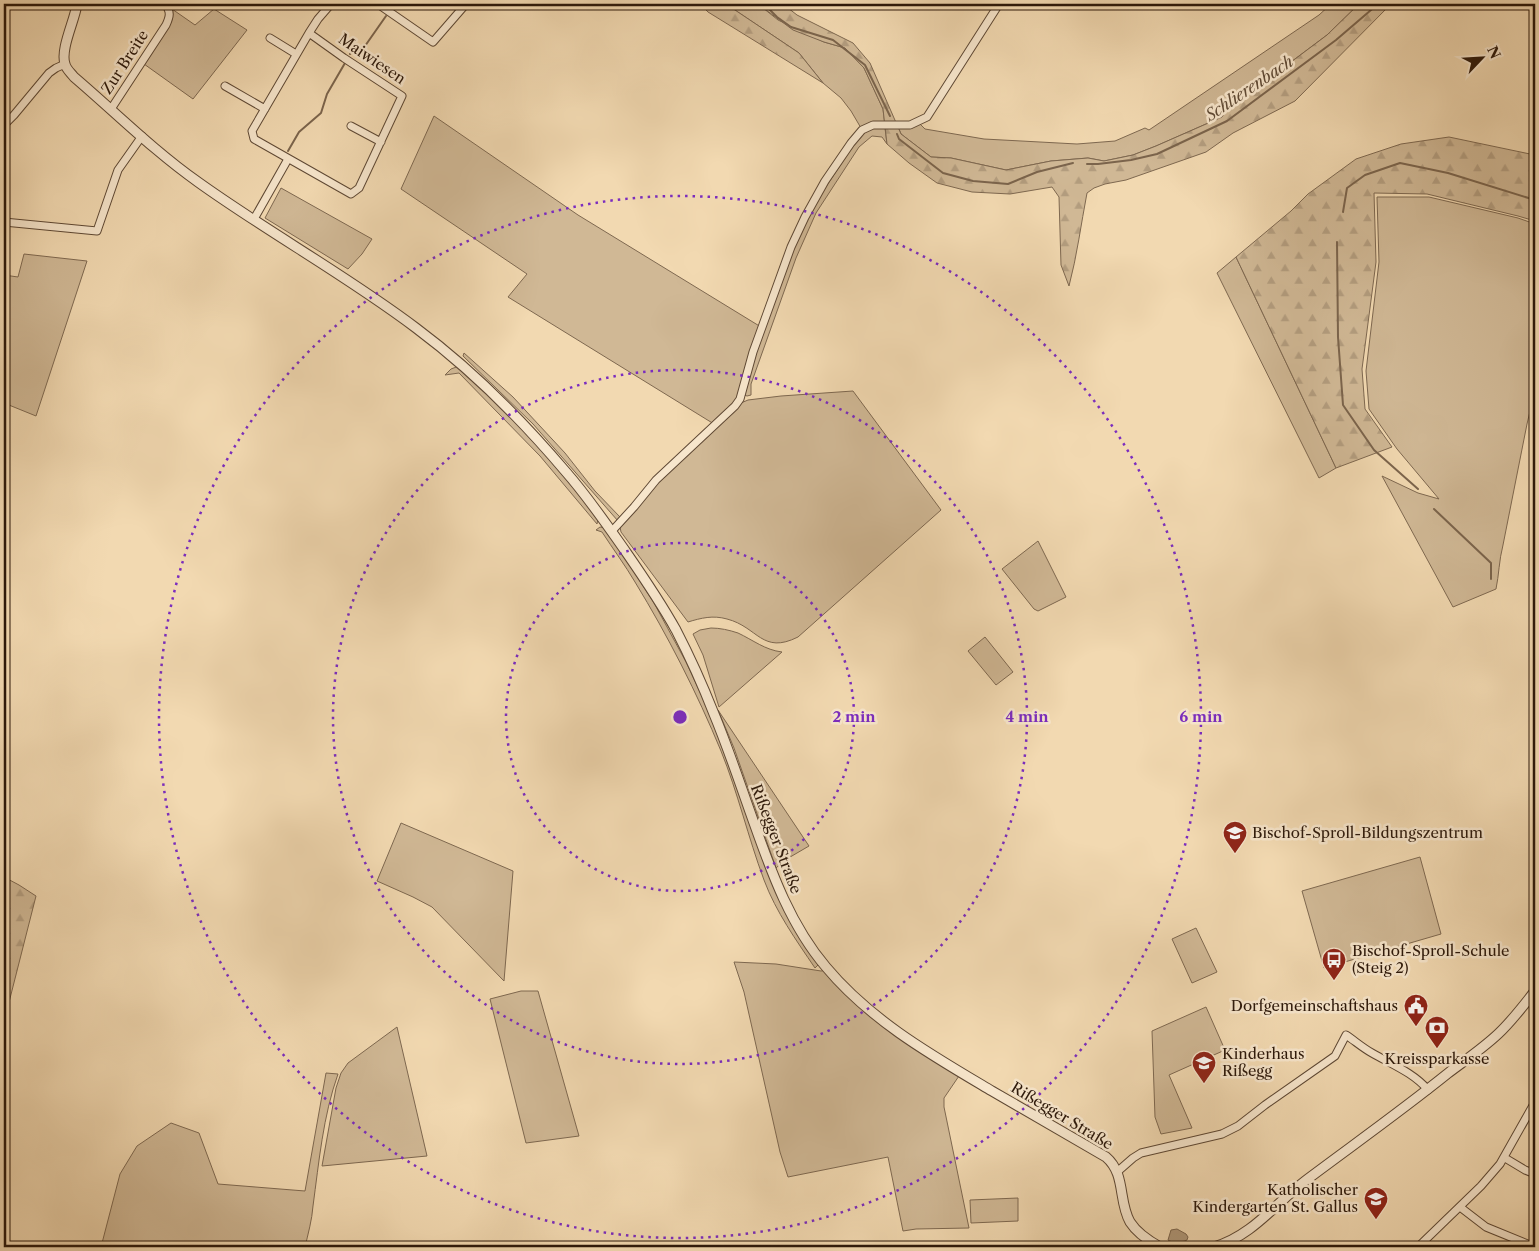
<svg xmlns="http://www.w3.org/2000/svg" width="1539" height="1251" font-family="'Libre Caslon Text',serif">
	<defs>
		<pattern id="forest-firs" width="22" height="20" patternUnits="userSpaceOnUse" patternTransform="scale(1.25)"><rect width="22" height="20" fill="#d0b895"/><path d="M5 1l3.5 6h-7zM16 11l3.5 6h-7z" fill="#b39d7f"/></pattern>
	</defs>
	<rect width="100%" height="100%" fill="#f2d9b1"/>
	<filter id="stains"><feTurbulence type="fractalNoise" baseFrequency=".004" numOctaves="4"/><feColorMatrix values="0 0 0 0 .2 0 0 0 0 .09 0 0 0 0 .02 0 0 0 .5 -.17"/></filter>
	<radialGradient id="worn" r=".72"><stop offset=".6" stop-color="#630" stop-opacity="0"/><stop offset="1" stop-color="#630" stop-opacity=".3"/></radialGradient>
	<path fill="#d0b895" stroke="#7e6850" d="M726,4H758L778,20L824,42L845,48L864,68L883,109L885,126L861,128L851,111L841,98L823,83L799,53Z
		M1331,4H1359L1327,35L1275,74L1239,95L1222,117L1156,146L1133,155L1104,161L1088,158L1051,161L1006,170L951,158L931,157L901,134L898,126L918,122L925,129L984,139L1077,144L1115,141L1145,128L1149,130L1319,15Z
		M172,9L195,25L214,9L247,30L193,99L144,64L172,16Z
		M434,116L578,215L761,327L739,398L714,424L508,297L527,274L401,189Z
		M876,127L885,128L887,144L882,137L872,136L859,147L816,213L796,258L751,384V395L747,396L744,395L756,352L793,248L808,214L855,143L865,130Z
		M281,188L372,239L362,254L348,269L265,218Z
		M1377,197H1429L1518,218L1535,224V390L1527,424L1503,545C1499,560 1499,575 1496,589L1453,607L1382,476L1418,493L1439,499L1397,449L1369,409L1366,371L1379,262Z
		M24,254L87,261L36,416L4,403V275L18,277Z
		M1236,257L1336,468L1319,478L1217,273Z
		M464,353L513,397L565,453L595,491L620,517L618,521L533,424L463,356Z
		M459,366L492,397L549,457L598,519L597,524L540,456L459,373L445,375L451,369Z
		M853,391L941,510L798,637C762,655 758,627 727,619C713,615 701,618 688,622L621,532L620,527L659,480L741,403L748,400L781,396Z
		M600,527L606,528L654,603L686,662L714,722L753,832L818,961V965L815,968C796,940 776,912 764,880C748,837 738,793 721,751C697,693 668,636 635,582C625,565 613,549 602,532L596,530Z
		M1038,541L1066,597L1038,611L1034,609L1002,569Z
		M711,628C720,628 729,630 738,633C753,640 765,650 782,652L719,707L703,655L693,634L700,630Z
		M985,637L1013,672L996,685L968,651Z
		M718,710L809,846L785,860L776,868L734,748Z
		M401,823L513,871L504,981L432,907L413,897L377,881Z
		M1420,857L1441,934L1324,968L1302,891Z
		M1196,928L1217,972L1192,983L1172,939Z
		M734,962L776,964L821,971L828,970L863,1004L961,1073L944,1098V1107L969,1228L916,1229L903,1231L888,1157L788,1177L780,1152L744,992Z
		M521,991H538L579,1136L526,1143L490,999Z
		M1206,1007L1225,1050L1169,1075L1192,1128L1161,1134L1155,1117L1152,1031Z
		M397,1027L427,1156L322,1166L336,1088L341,1073L348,1063Z
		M326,1073L338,1074C323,1116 319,1162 313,1206C312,1220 308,1234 305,1247H101L120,1174L137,1146L171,1123L199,1133L218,1184L305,1191Z
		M1018,1198V1221L971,1223L970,1200Z"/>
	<path fill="url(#forest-firs)" stroke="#7e6850" d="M700,4H726L799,53L823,83L708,12Z
		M758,4H783L797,15L853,43L870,63L901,134L931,157L951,158L1006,170L1051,161L1088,158L1104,161L1133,155L1156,146L1222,117L1239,95L1275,74L1327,35L1359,4H1394L1388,7L1295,101L1233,133L1206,152L1126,180L1105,184L1094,188L1087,193C1081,224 1077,256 1069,286L1061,265L1059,197L1052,187L1010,194L972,192L937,183L909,163L887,144L883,109L864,68L845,48L824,42L793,30Z
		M1449,137L1530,154L1535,156V221L1518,216L1427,194L1374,193L1376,262L1362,369L1365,409L1392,447L1336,468L1236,257L1291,211L1308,194L1356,159L1401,144Z
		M4,877L19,885L36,896L4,1022Z"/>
	<path fill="#af9778" stroke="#7b644c" d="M1177,1229L1186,1234L1188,1237L1187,1240C1180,1243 1175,1244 1168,1240L1171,1230Z"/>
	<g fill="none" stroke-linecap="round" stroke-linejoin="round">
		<path stroke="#7b644c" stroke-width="2" d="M764,4L777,17L791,27L833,40L865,65L890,116
			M392,6L394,4
			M4,10L17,4
			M350,54L356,48L365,46L386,16
			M897,134L899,139L943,173L973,181L1008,184L1037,172L1073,163
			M288,151L299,132L321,113L327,94L345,63
			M1087,164H1098L1131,160L1157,154L1227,121L1336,40L1378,4
			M1343,212L1347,188L1365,175L1400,163L1448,173L1535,200
			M1337,242L1338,337L1343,405L1374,450L1418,489
			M1434,509L1491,563V579"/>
		<defs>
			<path id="minor" d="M378,4L433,42L466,4
				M309,33L344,58L402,96L359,188L351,194L254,139L252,131L309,33L318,19L331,4
				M270,38L296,54
				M225,86L265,109
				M111,109L166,25C170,16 171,12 165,4
				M4,125L14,115L49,73L56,68L65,64
				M351,126L381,142
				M254,219L288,159
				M4,222L97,231L118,170L142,136
				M612,531L634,507L656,480L735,406L740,399L753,352L791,247L805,217L825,181L851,143L862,130L873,125H910L927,117L999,4
				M1505,1158L1525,1170L1535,1174
				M1117,1172L1133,1158L1141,1153L1222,1134L1238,1126L1265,1105L1335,1056L1346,1035C1355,1041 1363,1048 1372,1053C1391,1064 1414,1073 1428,1090
				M1460,1207L1486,1227L1535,1247
				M1418,1247L1481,1186L1500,1164L1535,1102"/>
			<path id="tertiary" d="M77,4C75,20 60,49 65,64C66,69 71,73 74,77C115,112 154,151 198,182C269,233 346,275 416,328C471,369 522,420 566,472C588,497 607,525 626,552C644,578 661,603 676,630C690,657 703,686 714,714C729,750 741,787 754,823C772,874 791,926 826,967C871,1021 933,1056 992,1091C1030,1113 1068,1135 1106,1157C1126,1174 1118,1201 1130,1222C1137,1233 1149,1241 1160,1247
				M1214,1247C1252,1236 1275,1204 1305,1181C1353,1145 1401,1111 1447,1074C1464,1061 1482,1049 1498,1034C1512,1021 1523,1006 1535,991"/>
		</defs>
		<use href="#minor" stroke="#5e4834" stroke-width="9"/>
		<use href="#tertiary" stroke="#5e4834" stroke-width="11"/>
		<use href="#minor" stroke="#f7e6cc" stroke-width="7"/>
		<use href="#tertiary" stroke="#f7e6cc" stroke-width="9"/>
	</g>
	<g fill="none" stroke="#7b2cbf" stroke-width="2.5" stroke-dasharray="2.5 5">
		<circle cx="680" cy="717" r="174"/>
		<circle cx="680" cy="717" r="347"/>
		<circle cx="680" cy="717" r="521"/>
	</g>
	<defs>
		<symbol id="school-pin" viewBox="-11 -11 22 30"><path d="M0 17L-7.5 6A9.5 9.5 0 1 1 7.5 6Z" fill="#8f2418" stroke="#f7e6cc"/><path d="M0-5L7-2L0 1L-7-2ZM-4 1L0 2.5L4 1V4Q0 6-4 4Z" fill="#fff"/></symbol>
		<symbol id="bus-pin" viewBox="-11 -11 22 30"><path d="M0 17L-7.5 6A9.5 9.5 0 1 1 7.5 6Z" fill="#8f2418" stroke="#f7e6cc"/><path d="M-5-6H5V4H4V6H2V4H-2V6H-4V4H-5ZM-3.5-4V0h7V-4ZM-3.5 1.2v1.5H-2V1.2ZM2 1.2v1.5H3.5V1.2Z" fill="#fff"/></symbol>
		<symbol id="civic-pin" viewBox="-11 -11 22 30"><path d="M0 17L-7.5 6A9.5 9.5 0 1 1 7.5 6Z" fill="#8f2418" stroke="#f7e6cc"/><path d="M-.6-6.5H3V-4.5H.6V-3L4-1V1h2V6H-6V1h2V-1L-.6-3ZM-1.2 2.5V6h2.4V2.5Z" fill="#fff"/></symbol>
		<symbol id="bank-pin" viewBox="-11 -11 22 30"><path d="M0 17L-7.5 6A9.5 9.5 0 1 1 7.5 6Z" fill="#8f2418" stroke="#f7e6cc"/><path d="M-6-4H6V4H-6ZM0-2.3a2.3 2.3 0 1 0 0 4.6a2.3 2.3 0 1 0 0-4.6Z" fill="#fff"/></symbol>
	</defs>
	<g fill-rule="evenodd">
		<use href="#school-pin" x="1221" y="819" width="28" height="38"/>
		<use href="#bus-pin" x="1320" y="946" width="28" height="38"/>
		<use href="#civic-pin" x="1402" y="992" width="28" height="38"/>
		<use href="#bank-pin" x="1423" y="1014" width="28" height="38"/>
		<use href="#school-pin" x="1190" y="1049" width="28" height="38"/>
		<use href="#school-pin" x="1362" y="1185" width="28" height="38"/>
	</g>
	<g text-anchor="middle" stroke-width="5" stroke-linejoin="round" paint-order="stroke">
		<g font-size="15" fill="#2c180a" stroke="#f7e6cc">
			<text transform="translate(372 59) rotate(34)" y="5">Maiwiesen</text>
			<text transform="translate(125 62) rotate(-57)" y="5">Zur Breite</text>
			<text transform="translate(776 839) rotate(69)" y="5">Rißegger Straße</text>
			<text transform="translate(1062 1116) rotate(31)" y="5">Rißegger Straße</text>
		</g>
		<g font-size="15" fill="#2c180a" stroke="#f7e6cc" text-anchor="start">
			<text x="1252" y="838">Bischof-Sproll-Bildungszentrum</text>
			<text x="1352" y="956">Bischof-Sproll-Schule<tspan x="1352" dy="17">(Steig 2)</tspan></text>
			<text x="1398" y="1011" text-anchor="end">Dorfgemeinschaftshaus</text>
			<text x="1222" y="1059">Kinderhaus<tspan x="1222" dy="17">Rißegg</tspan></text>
			<text x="1437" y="1064" text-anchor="middle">Kreissparkasse</text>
			<text x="1358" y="1195" text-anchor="end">Katholischer<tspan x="1358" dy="17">Kindergarten St. Gallus</tspan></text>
		</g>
		<g font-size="16" font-style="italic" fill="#604b36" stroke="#f7e6cc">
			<text transform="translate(1249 88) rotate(-34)" y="6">Schlierenbach</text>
		</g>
	</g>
	<circle cx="680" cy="717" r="8" fill="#7b2cbf" stroke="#f7e6cc" stroke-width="2.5"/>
	<g font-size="15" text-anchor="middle" font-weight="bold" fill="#7b2cbf" stroke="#f7e6cc" stroke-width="5" stroke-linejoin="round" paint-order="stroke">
		<text x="854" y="722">2 min</text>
		<text x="1027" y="722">4 min</text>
		<text x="1201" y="722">6 min</text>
	</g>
	<rect width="1539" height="1251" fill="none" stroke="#f2d9b1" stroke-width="20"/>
	<rect x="5" y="5" width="1529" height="1241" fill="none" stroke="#2c180a" stroke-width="2.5"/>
	<rect x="10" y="10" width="1519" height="1231" fill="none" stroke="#2c180a"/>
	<g transform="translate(1482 58) rotate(65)" stroke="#f7e6cc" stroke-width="4" paint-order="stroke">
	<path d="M0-4L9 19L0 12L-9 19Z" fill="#2c180a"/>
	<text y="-8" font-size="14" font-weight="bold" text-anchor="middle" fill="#2c180a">N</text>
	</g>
	<rect width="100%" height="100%" filter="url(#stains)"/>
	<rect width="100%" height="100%" fill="url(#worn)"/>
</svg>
